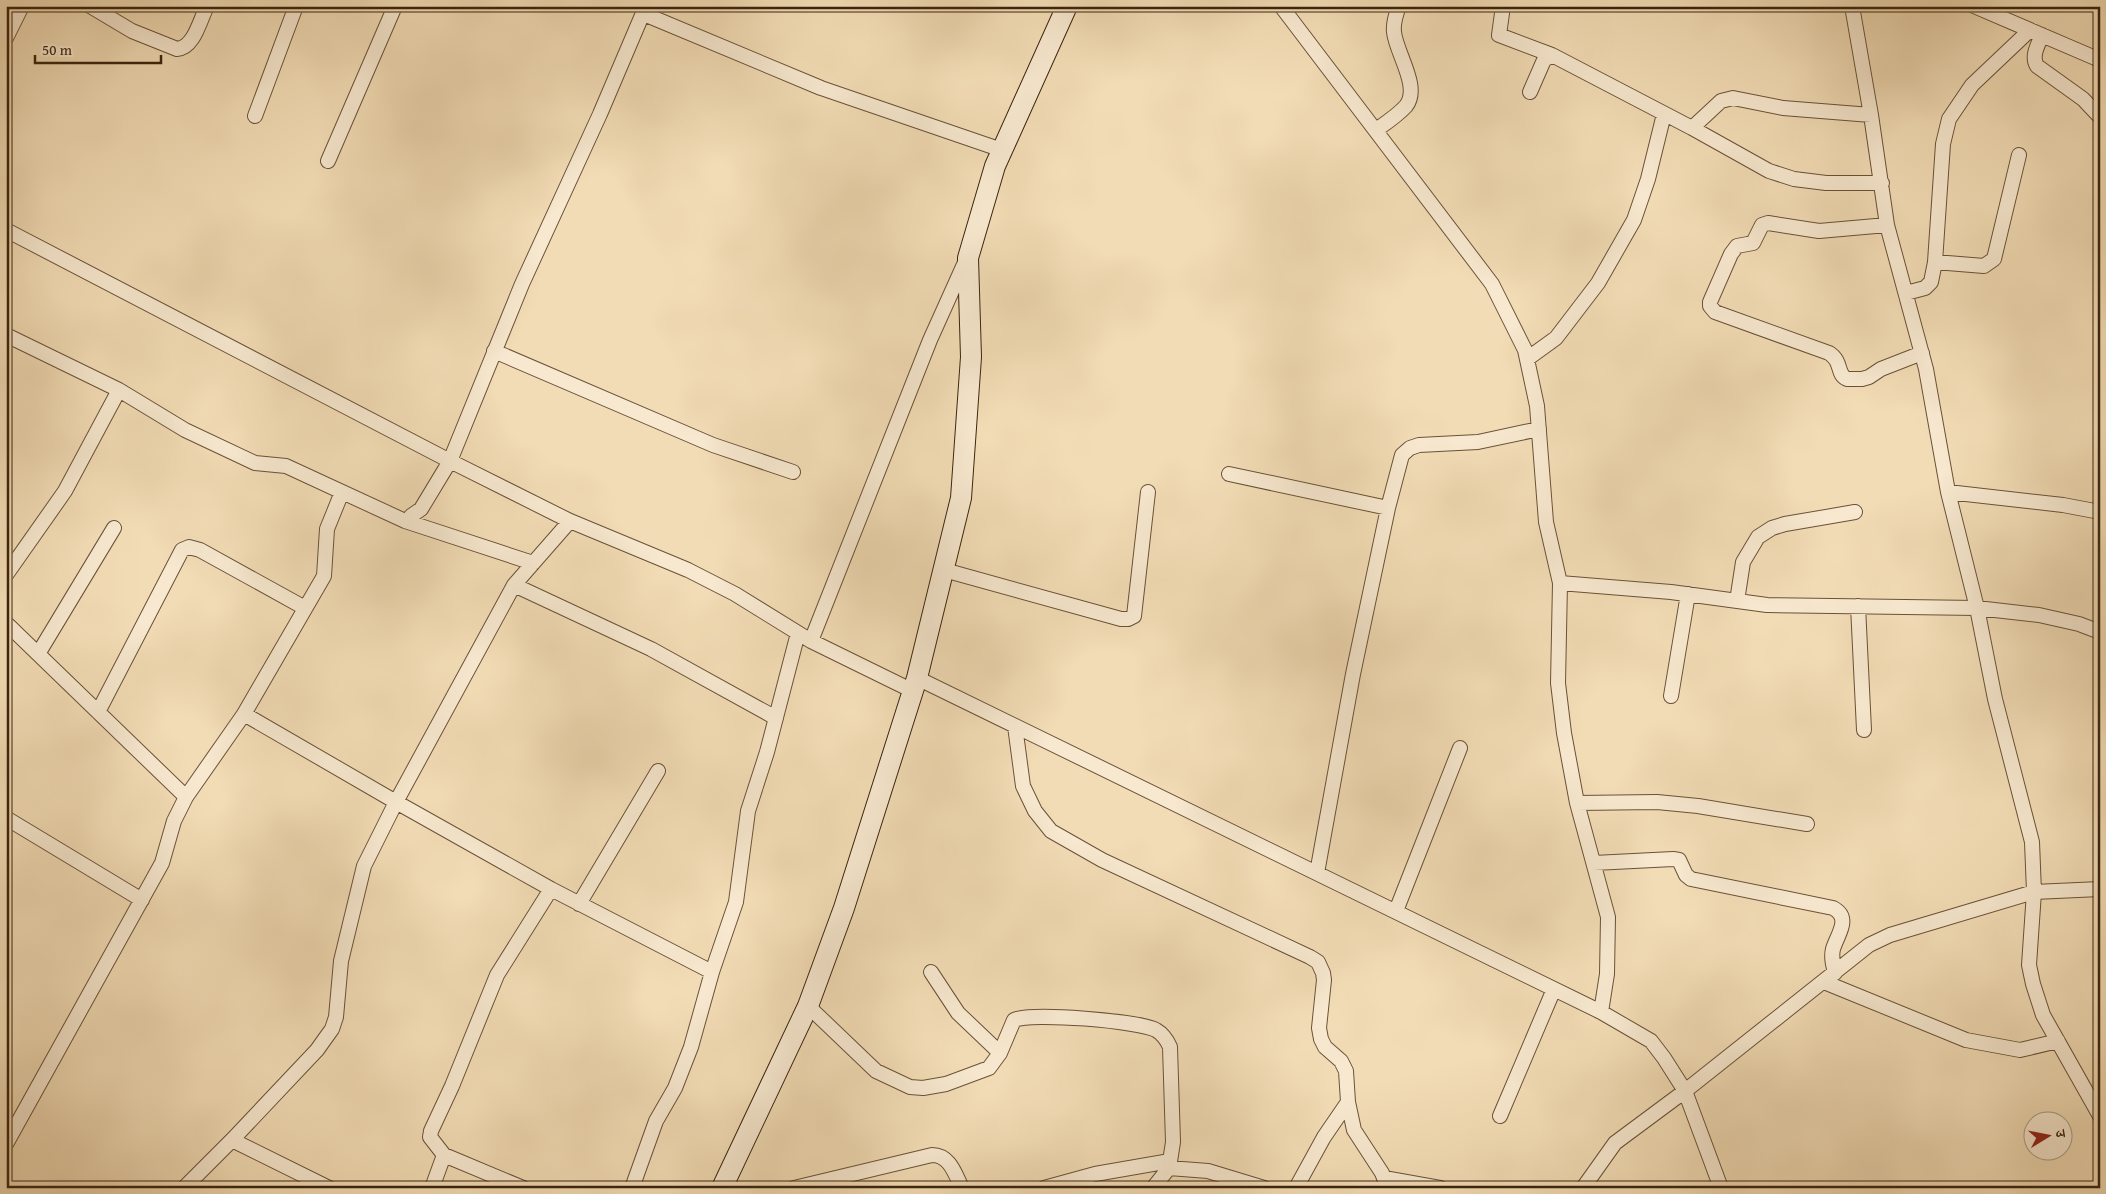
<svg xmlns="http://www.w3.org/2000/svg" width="2106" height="1194" font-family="'Gentium Book Plus','Noto Serif Devanagari',serif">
	<rect width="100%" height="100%" fill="#f2dcb5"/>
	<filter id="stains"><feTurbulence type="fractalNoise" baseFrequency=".004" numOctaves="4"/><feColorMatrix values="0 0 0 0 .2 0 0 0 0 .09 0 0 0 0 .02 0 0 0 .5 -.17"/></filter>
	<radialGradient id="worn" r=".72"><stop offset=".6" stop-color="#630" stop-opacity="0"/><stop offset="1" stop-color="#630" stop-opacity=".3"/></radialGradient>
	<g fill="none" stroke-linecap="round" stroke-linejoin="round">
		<defs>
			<path id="street" d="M90,6L132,31L177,49C194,48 200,20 207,6
				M1281,6L1492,284L1525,350L1537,406L1546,522L1560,583L1558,683L1564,733L1577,803L1608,917L1607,974L1601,1012
				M1503,6L1499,35L1552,55
				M1852,6L1871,115L1887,225L1926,369L1948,492L1977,608L1995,699L2032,842L2034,892L2029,965L2033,984L2043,1015L2100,1116
				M1974,6L2100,60
				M644,14L821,88L1002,150
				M2042,35C2038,45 2031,56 2037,66L2083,99L2100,117
				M6,38L22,6
				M1530,92L1544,60L1552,55L1692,128L1769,171L1794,179L1826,183H1882
				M255,116L296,6
				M1692,128L1721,101L1733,98L1783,108L1871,115
				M1376,130C1386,123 1398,115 1406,106C1421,87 1396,53 1394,32C1393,24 1396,14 1399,6
				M328,161L395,6
				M1887,225L1819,231L1768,223L1762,225L1753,243L1737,246L1731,254L1710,302V306L1715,312L1829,353C1843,362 1836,374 1847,379H1862L1869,377L1881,369L1922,353
				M6,230L450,461L570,521L688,570L735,594L811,641L913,691
				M1935,262L1984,266L1994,259L2019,155
				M1906,293L1925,288L1931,282L1935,262L1943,144L1949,119L1972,85L2030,30
				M6,335L119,390L185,430L255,463L286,466L405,521L533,563
				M494,351L713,445L793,472
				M1527,359L1556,338L1598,283L1634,220L1648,179L1664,114
				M1229,474L1388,508L1353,674L1317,873
				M1948,492L2063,505L2100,512
				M1388,508L1402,455L1410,448L1419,445L1478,442L1539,429
				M411,516L421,509L450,461L522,284L600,114L646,6
				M570,521L514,585L396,802L551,889L712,972
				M944,570L1121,619H1128L1134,616L1148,492
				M6,575L65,491L119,390
				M1560,583L1671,592L1767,605L1977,608L2039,615L2079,624L2100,632
				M514,585L651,649L776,718
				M1737,601L1743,562L1758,537L1772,528L1785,524L1855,512
				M1858,606L1864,730
				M6,623L186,797L174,821L162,863L6,1144
				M811,641L930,340L966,260
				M38,654L114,528
				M917,678L1601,1012L1651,1041L1664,1058L1685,1091L1721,1188
				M1671,696L1688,594
				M98,712L182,550L189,547L200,550L305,608
				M244,714L324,576L327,529L342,492
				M1015,726L1023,786L1035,811L1051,831L1102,860L1310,957L1318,962L1323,973L1324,980L1319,1028L1321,1039L1325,1047L1341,1061L1346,1071L1348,1102L1354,1130L1382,1173L1388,1188
				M1577,803L1657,802L1698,806L1807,824
				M6,818L142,900
				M1594,863L1673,859L1679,860L1686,875L1691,879L1833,908C1852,918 1837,935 1833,949C1831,957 1833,965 1835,973
				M579,904L658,771
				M1396,911L1460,748
				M931,972L958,1013L1000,1053
				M1824,982L1966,1040L2020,1050L2058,1041
				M808,1006L876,1071L910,1087L923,1088L946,1084L989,1068L1000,1053L1014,1020C1031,1012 1139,1021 1156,1030C1163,1034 1167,1040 1170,1047L1173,1142L1169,1168L1153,1188
				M1500,1116L1554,989
				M232,1140L329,1188
				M1169,1168L1208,1171L1264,1188
				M1384,1178L1440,1188
				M184,1188L232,1140L317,1050L332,1029L336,1017L341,961L364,866L396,802L244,714L186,797
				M432,1188L444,1155
				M523,1188L444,1155L430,1137L431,1131L452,1086L497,975L551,889
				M632,1188L656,1121L675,1088L691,1047L712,972L736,902L748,811L767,752L798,633
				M794,1188L932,1155C950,1155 955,1174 962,1188
				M1044,1188L1095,1174L1170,1161
				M1296,1188L1324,1137L1348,1102
				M1583,1188L1615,1143L1685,1091L1869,945L1890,935L2034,892L2100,889"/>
			<path id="secondary" d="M722,1188L808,1006L844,908L917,678L961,498L971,357L968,258L995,166L1067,6"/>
		</defs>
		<use href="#street" stroke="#695238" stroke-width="16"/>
		<use href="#secondary" stroke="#3b240f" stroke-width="22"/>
		<use href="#street" stroke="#f7e8cf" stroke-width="14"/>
		<use href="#secondary" stroke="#f7e8cf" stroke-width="20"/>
	</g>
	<rect width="2106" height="1194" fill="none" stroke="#f2dcb5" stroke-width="25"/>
	<rect x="8" y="8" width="2091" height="1179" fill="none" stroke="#3b240f" stroke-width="2.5"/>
	<rect x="12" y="12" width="2081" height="1169" fill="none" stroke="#3b240f"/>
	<g transform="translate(2048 1136) rotate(80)"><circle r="24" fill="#f7e8cf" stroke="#ac9a82"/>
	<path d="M0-4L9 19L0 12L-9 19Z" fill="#8f2418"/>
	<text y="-8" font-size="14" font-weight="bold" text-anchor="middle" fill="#3b240f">उ</text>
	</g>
	<path d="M35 55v8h126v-8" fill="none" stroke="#3b240f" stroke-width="2.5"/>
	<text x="42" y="55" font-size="15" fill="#3b240f" stroke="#f7e8cf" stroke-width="4" paint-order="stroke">50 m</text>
	<rect width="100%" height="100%" filter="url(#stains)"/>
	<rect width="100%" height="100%" fill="url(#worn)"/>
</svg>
